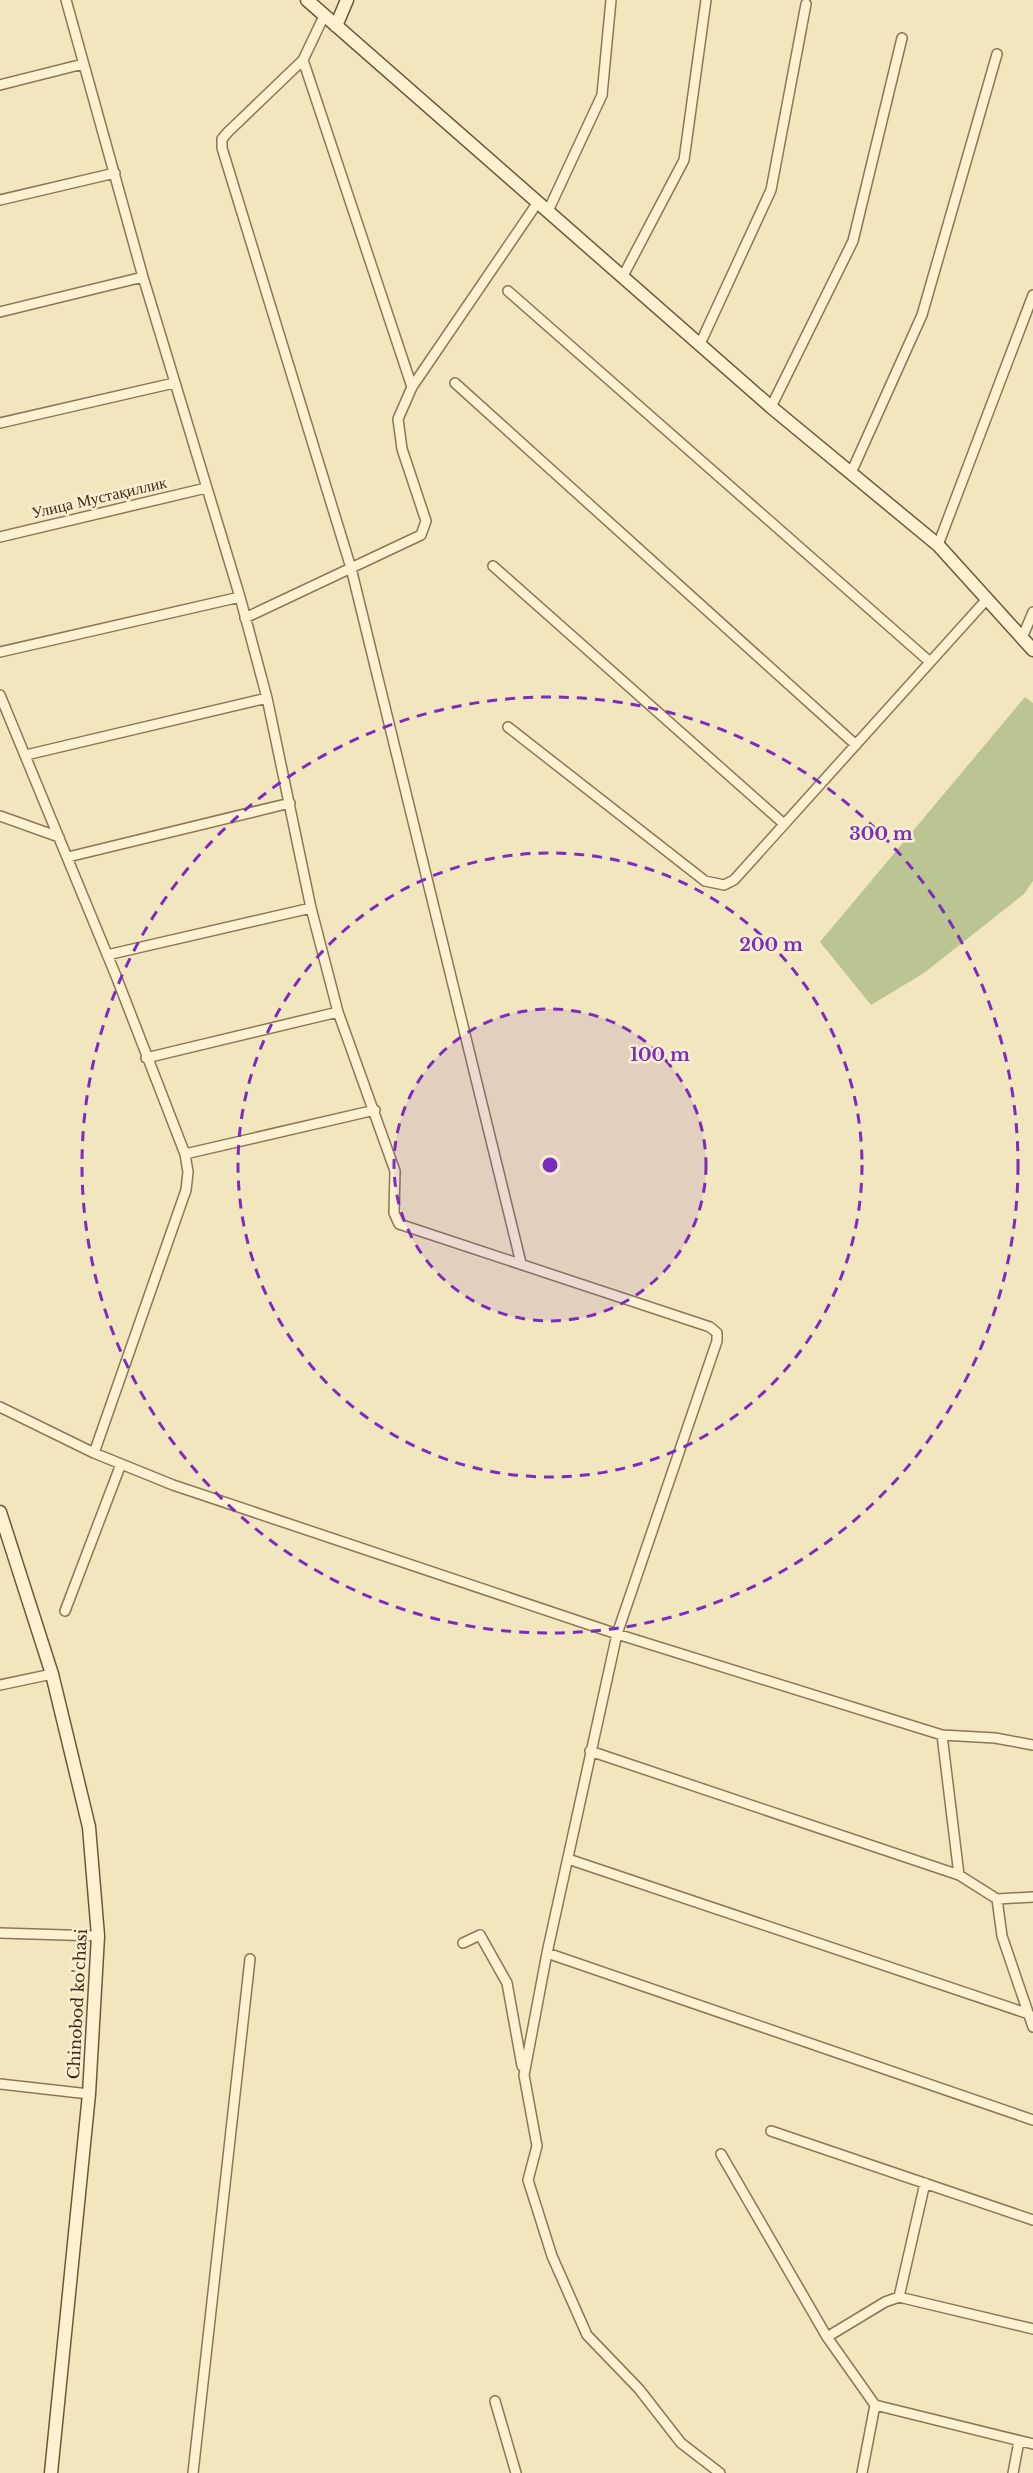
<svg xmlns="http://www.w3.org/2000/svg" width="1033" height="2473" font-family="'Libre Baskerville',serif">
	<rect width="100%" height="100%" fill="#f2e6be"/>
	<path fill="#bbc591" d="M1025,697L1033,703V881L1024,894L924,973L871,1005L820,942Z"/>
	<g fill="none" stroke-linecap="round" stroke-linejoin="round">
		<defs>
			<path id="street" d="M66,0L143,277L240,597L267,698L311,908L338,1012L395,1171L394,1213L399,1224L710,1327L717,1333V1341L617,1634L547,1953L524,2075L537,2146L528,2180L552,2256L587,2335L639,2389L681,2443L720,2473
				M324,16L303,60L228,132L222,139V148L351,568L521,1263
				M303,60L412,387
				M0,85L83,64
				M0,200L115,173
				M548,211L602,95L611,0
				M623,276L684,160L706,0
				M508,291L930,662
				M0,312L143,277
				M700,344L771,190L806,4
				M455,383L856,745
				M771,407L853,241L902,38
				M0,423L174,383
				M851,473L922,315L997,54
				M0,537L206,488
				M938,545L1033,295
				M493,566L784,824
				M245,618L421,535L426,521L402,449L398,419L412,387L538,202
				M1022,638L1033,612
				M0,652L240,597
				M0,695L116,976L185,1154L188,1172L186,1190L94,1453
				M508,727L705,881L724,885L734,880L987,599
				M26,755L267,698
				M0,816L59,837
				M68,857L290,803
				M107,955L311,908
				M146,1058L338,1012
				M185,1154L375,1110
				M0,1407L94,1453L173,1485L617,1634L942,1735L995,1738L1033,1745
				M65,1611L121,1464
				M0,1685L52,1674
				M942,1735L959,1875L997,1899L1002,1936L1033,2027
				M590,1751L959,1875
				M568,1859L1029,2014
				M997,1899L1033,1897
				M0,1933L98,1936
				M463,1943L480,1935L507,1983L522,2066
				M547,1953L1033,2120
				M0,2084L89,2094
				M771,2131L1033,2220
				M721,2154L827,2337L875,2405L1033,2444
				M899,2297L925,2183
				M827,2337L885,2302L899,2297L1033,2329
				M495,2401L516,2473
				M193,2473L250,1959
				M862,2473L875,2405
				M1013,2473L1019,2441"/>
			<path id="secondary" d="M307,0L771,407L938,545L1033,650
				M336,26L347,0
				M0,1512L52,1674L89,1827L98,1936L89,2094L51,2473"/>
		</defs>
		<use href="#street" stroke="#8c7654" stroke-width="12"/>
		<use href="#secondary" stroke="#6e5738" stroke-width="15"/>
		<use href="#street" stroke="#fcf2d2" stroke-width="9"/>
		<use href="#secondary" stroke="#fcf2d2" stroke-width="12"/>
	</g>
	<circle cx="550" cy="1165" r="156" fill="#7b2cbf" fill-opacity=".12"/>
	<g fill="none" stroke="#7b2cbf" stroke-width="3" stroke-dasharray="10 8">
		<circle cx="550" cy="1165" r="156"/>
		<circle cx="550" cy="1165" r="312"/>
		<circle cx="550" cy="1165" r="468"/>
	</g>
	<g text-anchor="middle" stroke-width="5" stroke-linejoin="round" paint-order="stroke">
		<g font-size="16" fill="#3a2c1b" stroke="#f9efce">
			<text transform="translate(99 497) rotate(-13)" y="6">Улица Мустақиллик</text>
			<text transform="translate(77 2004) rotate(-87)" y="6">Chinobod ko'chasi</text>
		</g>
	</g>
	<circle cx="550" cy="1165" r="9" fill="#7b2cbf" stroke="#f9efce" stroke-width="3"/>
	<g font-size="18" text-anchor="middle" font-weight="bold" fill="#7b2cbf" stroke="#f9efce" stroke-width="5" stroke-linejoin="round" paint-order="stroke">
		<text x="881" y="840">300 m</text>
		<text x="771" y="951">200 m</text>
		<text x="660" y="1061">100 m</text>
	</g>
</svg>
